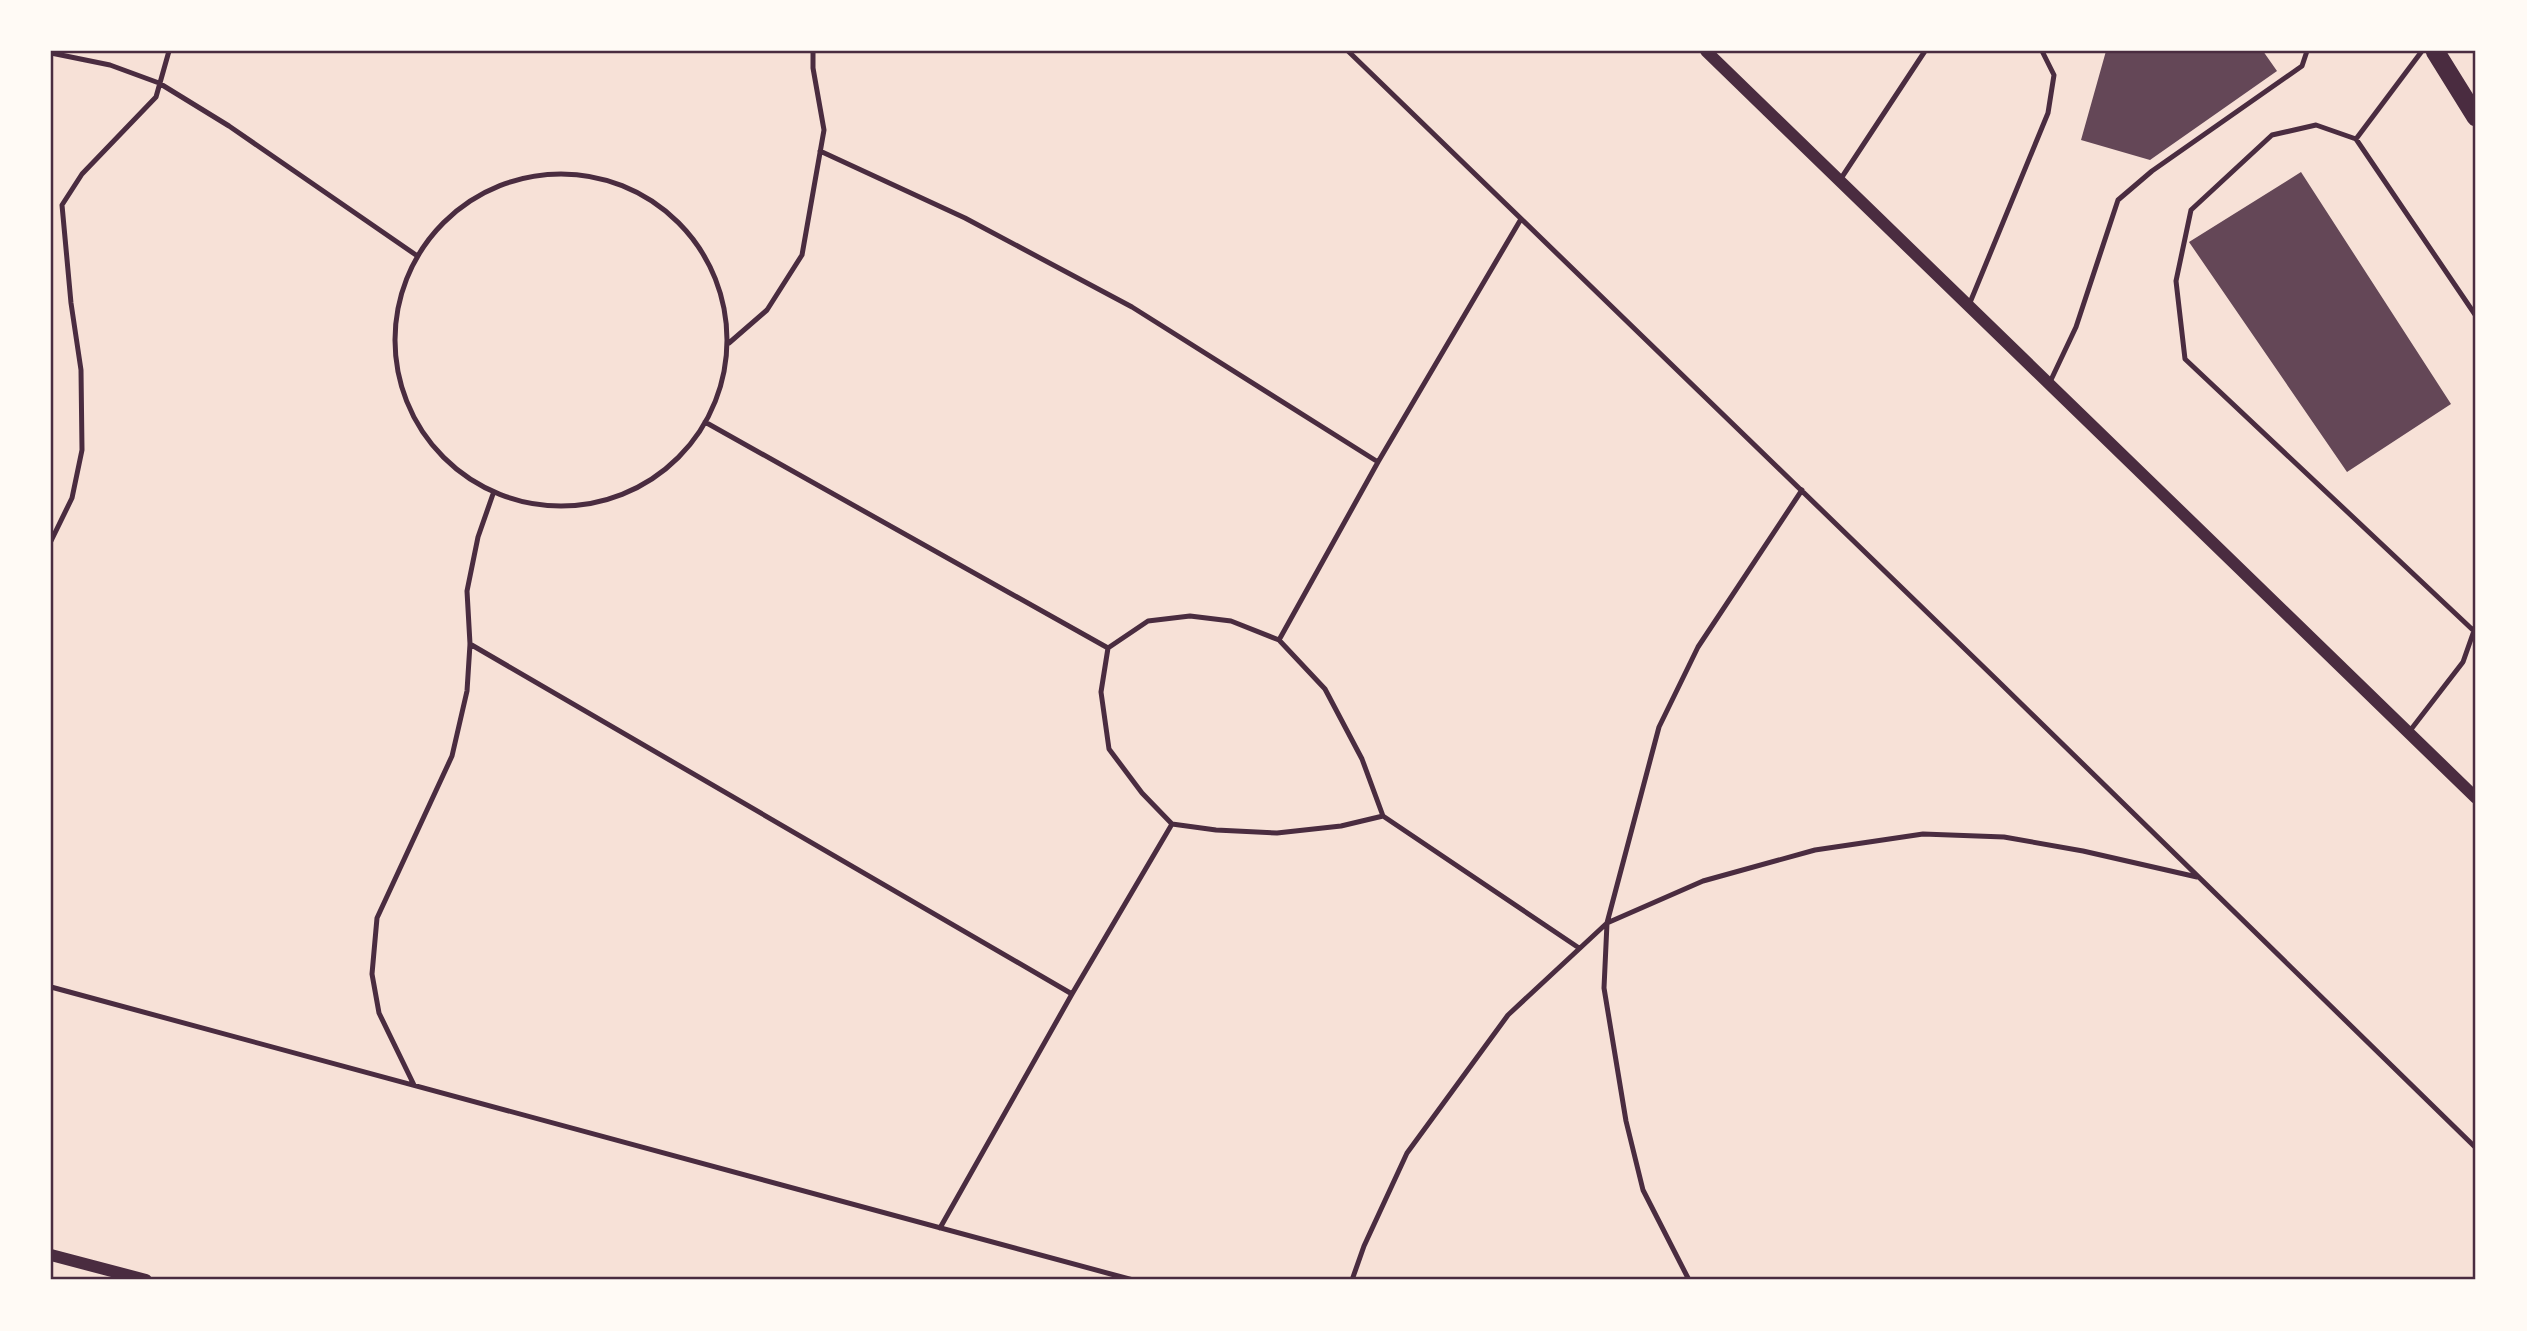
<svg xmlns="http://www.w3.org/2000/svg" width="2527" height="1331" font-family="Overpass,sans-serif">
	<rect width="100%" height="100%" fill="#f7e1d7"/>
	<path fill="#644757" d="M2106,51H2263L2277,71L2150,160L2081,140Z
		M2301,172L2451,404L2347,472L2189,242Z"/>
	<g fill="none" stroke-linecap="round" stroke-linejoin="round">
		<path stroke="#4a2c40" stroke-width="5" d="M1348,51L1998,681L2476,1148
			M51,53L110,65L159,83L229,126L416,255
			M2356,139L2422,51
			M820,151L965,218L1132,307L1378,462
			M395 340a166 166 0 1 1 332 0a166 166 0 1 1-332 0Z
			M1840,180L1925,51
			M1969,305L2048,113L2054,75L2042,51
			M729,343L767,310L802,255L824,130L813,68V51
			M2050,382L2076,327L2118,200L2152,171L2302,66L2307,51
			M705,422L1108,648
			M51,541L72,498L82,450L81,370L71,303L62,205L82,174L156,97L169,51
			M1190,616L1231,621L1279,640L1325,689L1362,759L1383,816L1341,826L1277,833L1216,830L1172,824L1142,793L1109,749L1101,692L1108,648L1148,621Z
			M2475,632L2185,359L2176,281L2191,210L2272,135L2316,125L2356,139L2476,316
			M1279,640L1378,462L1521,219
			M470,644L1072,994
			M2409,732L2463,662L2476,625
			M1383,816L1579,948
			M51,987L1133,1280
			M414,1085L379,1013L372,974L377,918L452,756L467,691L470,644L467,591L478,537L493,494
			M940,1228L1072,994L1172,824
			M1352,1280L1364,1246L1407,1153L1508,1015L1607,923L1703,881L1815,850L1923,834L2004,837L2083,851L2197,877
			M1689,1280L1643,1190L1626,1121L1604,988L1607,923L1659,727L1698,647L1802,490"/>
		<path stroke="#4a2c40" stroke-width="12" d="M1706,51L2476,798
			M51,1255L146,1280"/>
		<path stroke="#4a2c40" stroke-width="19" d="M2435,51L2476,117"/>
	</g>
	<rect width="2527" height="1331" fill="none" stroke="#fffaf5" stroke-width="105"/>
	<rect x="52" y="52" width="2422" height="1226" fill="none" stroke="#4a2c40" stroke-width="2.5"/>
</svg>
